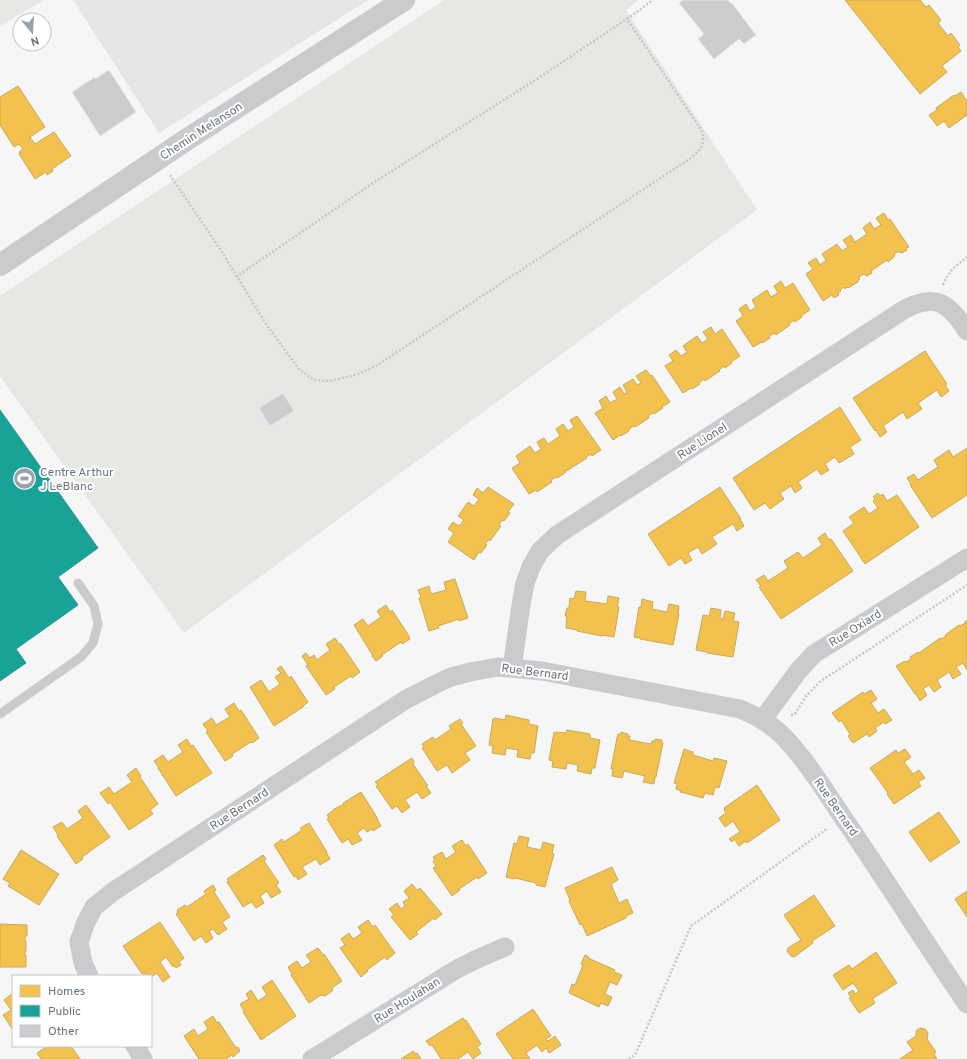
<svg xmlns="http://www.w3.org/2000/svg" width="967" height="1059" font-family="Overpass,sans-serif">
	<rect width="100%" height="100%" fill="#f6f6f6"/>
	<path fill="#e5e6e6" d="M73,0H368L159,133Z"/>
	<path fill="#e6e8e4" d="M0,0H44L0,26Z
		M444,0H639L626,10L757,210L184,633L0,376V296Z"/>
	<path fill="#f2c14e" stroke="#c8aa5c" d="M845,0H920L926,7L929,5L941,20L938,23L948,36L951,33L960,45L958,47L961,51L942,66L947,72L920,94Z
		M18,86L45,127L30,137L35,144L54,132L71,156L52,169L53,171L47,175L46,172L35,179L19,154L21,153L19,152L23,149L19,144L14,147L0,125V97Z
		M961,92L967,101V111L966,112L967,115L949,128L944,121L937,126L929,115L937,110L936,108L954,95L955,96Z
		M884,213L888,220L890,219L909,247L906,248L907,250L902,253L901,252L900,253L899,251L894,254L895,256L892,258H893L888,262L887,260L871,271L872,273L867,276L864,274L859,277L860,279L858,280V282L853,285V284H852V286L848,288L847,287L845,289L844,287L840,290L841,291L838,293L839,295L834,298L832,295L823,301L806,274L813,269L808,263L816,258L820,265L826,260L822,254L837,244L842,251L848,247L843,240L851,235L855,242L867,234L863,228L870,222L874,229L881,225L876,218Z
		M781,281L785,288L793,283L810,310L801,316L802,317L795,322L794,320L789,324L790,325L776,335L775,333L769,336L770,338L762,343V342L753,347L736,321L743,316L739,309L746,304L750,311L756,307L752,300L767,290L771,297L778,293L774,286Z
		M711,327L715,334L722,329L740,356L731,362L732,363L725,368L724,366L719,370L720,371L705,381L704,379L699,383L700,384L692,389L691,388L683,393L665,366L673,361L669,355L676,350L681,356L687,352L683,346L697,336L702,343L708,339L703,332Z
		M925,351L947,384L945,385L949,391L941,397L937,390L918,403L922,409L907,419L903,412L883,426L887,432L880,437L876,430L875,431L853,398Z
		M646,370L651,376L652,375L670,402L662,407L663,408L654,414L653,413L648,416L649,418L635,427L634,426L629,429V431L621,436L620,435L613,440L595,413L603,408L599,401L606,396L610,403L617,399L613,392L620,387L624,394L627,392L623,385L633,379L637,385L641,383L636,376Z
		M840,407L861,440L850,447L854,454L839,463L835,457L825,464L829,470L821,475L817,469L798,482L802,488L795,493L791,486L780,493L784,499L770,509L765,503L754,510L733,478Z
		M577,416L601,450L592,456L591,454L586,457L587,458L565,472V473L557,478L556,477L551,480L552,482L537,492L536,490L529,494L512,468L520,463L516,456L530,446L535,453L541,449L537,442L544,438L548,444L560,436L556,429L563,424L568,431L574,427L570,420Z
		M967,448V495L932,518L910,485L911,484L907,478L914,474L918,480L938,467L934,460L949,450L953,457Z
		M488,487L514,504L508,512L510,513L504,521L502,520L499,525L501,526L490,541L489,539L485,544L487,545L481,553L479,552L474,560L448,542L454,533L448,529L453,522L459,526L464,520L458,516L468,502L474,506L479,499L473,495L477,488L483,493Z
		M720,487L741,519H740L744,526L737,531L733,524L712,537L717,544L702,554L698,547L688,553L692,560L685,564L681,558L669,566L648,534Z
		M878,493L880,496L883,494L887,501L897,495L919,527L865,564L843,531L854,523L849,517L864,507L869,514L878,508L873,501L875,499L873,497Z
		M825,533L829,540L831,539L853,571L781,619L759,587L761,586L756,580L764,575L768,581L788,568L784,561L798,552L803,558L822,545L818,538Z
		M455,579L468,618L459,621V619L438,626L439,628L429,631L419,598L421,597L418,590L429,586L431,594L446,590L444,582Z
		M576,591L586,592L585,601L607,604L608,596L619,598L617,607H619L614,637L602,635V636L577,631V630L566,628L567,616H565L567,608H569L570,598L574,599Z
		M642,599L653,602L652,609L667,612L669,604L679,606L678,614H679L673,645L640,639V638L634,637L639,607H641Z
		M386,605L390,612L392,610L409,636V637L410,639L402,644L401,642L382,655L383,656L376,661L372,656H373L354,625L363,619L368,626L381,617L377,611Z
		M711,608L721,610L720,618L723,619L725,611L735,613L733,621L739,622L733,657L707,653V652L696,650L703,615L709,616Z
		M967,620V670L963,663L956,667L961,674L953,679L949,672L937,680L941,687L934,692L929,685L923,689L927,695L920,701L916,694H915L896,666L905,661L906,662L911,659L910,657L918,652L919,653L940,638L941,639L946,636L945,635L959,625L960,626L965,623V622Z
		M335,638L339,644H341L360,672L352,678L351,676L334,687L335,689L326,695L306,666L308,665L302,656L306,653L310,658L314,655L317,660L330,650L326,644Z
		M281,666L289,678L291,676L308,702L303,706V707L274,726L250,687L261,680L269,692L280,684L275,677L281,673L277,669Z
		M871,690L877,699L871,703L878,713L884,709L892,720L885,724L884,722L875,728L877,731L869,737L867,734L853,743L848,736L850,734L841,720L839,722L832,713L863,692L864,694Z
		M234,703L239,711L241,710L259,738L252,743L251,742L232,754L233,756L225,761L206,732L208,731L203,724L212,718L216,725L230,717L225,709Z
		M506,715L529,720V724L538,726L534,753H531L530,759L517,757L518,750L506,748L505,755L492,753L493,746L489,745L493,719L495,718L505,720Z
		M460,719L463,723L461,724L476,746L465,753L470,760L452,773L447,765L437,771L422,748L424,747L422,744L433,737L435,740L451,729L449,726Z
		M567,730L590,734V738L600,740L595,768H592L591,774L577,771L578,765L567,763L566,769L552,767L553,761L549,760L554,732L566,733Z
		M621,732L628,734V736H630L629,740L651,744L652,741H655V739L662,740V742L663,743L656,777H655L654,784L643,782L645,776L624,771L622,778L612,776L613,769H611L617,738L618,734H621Z
		M187,739L191,746L193,745L212,773L176,796L158,768H159L154,761L163,755L168,762L183,752L178,745Z
		M684,749L693,752V755L713,761L714,758L727,761L719,788L715,787L713,795L705,793L703,798L680,792L681,791L676,789L677,784L674,783Z
		M905,749L911,757L904,762L913,774L919,770L925,778L918,782L921,786L894,804L887,794L888,793L870,768L896,750L898,753Z
		M412,758L414,762L413,764L428,786H426L431,793L422,799L417,792L405,800L410,807L402,813L397,806L392,809L376,786L378,785L375,782Z
		M136,768L141,776L140,777L158,804L150,810L153,814L129,830L110,802L108,804L100,793L109,787L114,794L132,782L127,775Z
		M757,785L780,820L747,843L746,841L739,846L734,839L732,842L729,839L740,832L733,821L725,827L719,818L726,813L724,810L725,809L724,808Z
		M361,792L378,819H377L381,826L373,831L372,829L367,832L364,828L357,833L362,840L352,845L348,839L342,843L327,819L329,818L327,815L334,810V809L344,804L343,803Z
		M86,805L110,837L82,857L83,859L76,864L57,836L58,835L53,827L62,822L67,829L83,818L78,811Z
		M939,812L960,842L930,862L909,832Z
		M309,823L327,852H326L330,859L320,865L316,859L302,867L307,874L298,880L296,876L294,877L274,845L282,839L284,842L302,830L300,828Z
		M519,836L529,838L527,847L541,850L543,842L554,845L552,853L554,854L545,887L536,885V883L515,878L514,879L506,877L514,843L517,844Z
		M462,840L466,846L468,844L487,873L478,879L477,877L459,889L460,890L452,896L433,868L436,866L433,861L435,860L433,857L442,852L446,859L456,852L452,846Z
		M21,850L59,874L39,905L8,886L10,883L3,879Z
		M263,855L266,859L264,861L279,883L276,885L281,892L271,898L267,891L260,896L264,903L256,908L251,902L243,907L227,882L229,881L227,879Z
		M612,867L618,880L611,884L619,903L627,899L633,913L626,916V918L587,936L582,924L580,925L569,901L570,900L565,888Z
		M412,884L417,890L420,888L442,914L435,920L434,918L416,932L418,934L410,940L391,917L394,915L389,909L397,903L401,909L405,906L403,902L409,898L404,891Z
		M213,885L216,890L214,892L230,917L222,922L227,929L218,935L213,929L209,931L213,938L206,943L201,936L194,941L176,914L178,913L177,910L185,905L187,907L206,894L204,891Z
		M967,891V917L955,899Z
		M814,895L835,926L812,941L813,943L794,957L791,956L787,951L788,948L801,940L784,915Z
		M368,920L373,927L375,925L395,953L387,960L385,957L367,970L368,971L361,977L340,948L345,945L341,939L349,933L353,939L362,933L358,927Z
		M160,922L184,958L179,962L181,965L176,968L174,965L173,967L166,957L160,962L170,977L163,982L157,973L151,977L147,976L145,973L142,974L123,946Z
		M0,924L27,925V936H25V941H26V951H25V956L26,955V967H0Z
		M318,948L323,955L324,954L342,981L333,987L332,991L325,996L321,995L309,1003L291,975L292,974L288,967L297,961L302,968L311,962L306,955Z
		M876,952L897,983L872,999L875,1003L859,1013L849,998L851,997L848,993L853,990L855,994L859,991L853,983L843,990L833,975L849,965L852,969Z
		M585,955L589,957L588,958L615,970L614,972L622,975L617,985L610,982L605,994L612,997L608,1006L601,1003L599,1007L569,993L572,984L575,985L583,965L581,964Z
		M272,980L296,1016L261,1040L243,1012L244,1011L240,1004L249,999L246,994L251,990L258,1001L267,995L262,987Z
		M13,993V1030L3,1015L11,1010L4,1000Z
		M533,1009L551,1036L546,1039L548,1041L555,1036L561,1045L549,1053L546,1048L542,1052L537,1045L526,1053L530,1059H513L496,1034Z
		M213,1016L217,1023L219,1022L236,1048L238,1047L240,1051L233,1057L232,1055L226,1059H199L184,1036L194,1029L198,1036L208,1029L204,1022Z
		M463,1018L465,1021L466,1020L481,1044L477,1047L481,1053L473,1059L468,1052L458,1059H441L432,1045L430,1046L426,1041Z
		M920,1028L925,1029L928,1033L927,1039L936,1052L934,1054L937,1059H900L913,1050L907,1042L916,1036V1031Z
		M48,1046H71L80,1059H41L37,1053Z
		M413,1051L416,1054L417,1053L421,1059H401Z"/>
	<path fill="#17a398" stroke="#2f9590" d="M0,410L98,548L58,577L78,605L16,649L26,663L0,681Z"/>
	<path fill="#cccdce" stroke="#e6e6e6" d="M683,0H728L730,3L731,2L756,35L744,44L739,39L714,59L698,39L704,34L679,3Z
		M109,70L136,112L100,136L72,92L95,77V79Z
		M283,393L294,411L270,426L259,408Z"/>
	<g fill="none" stroke-linecap="round" stroke-linejoin="round">
		<path stroke="#c7c8c9" stroke-width="2.5" stroke-dasharray="2 2" stroke-linecap="butt" d="M170,175L220,249L268,327L299,369L314,380L330,381L356,375L376,366L691,158C702,148 705,145 702,131L627,19L653,0
			M236,277L373,183L543,75L627,19
			M943,285C948,271 956,266 967,257
			M791,715L795,714L806,696L821,681L967,585
			M629,1059L635,1055L691,926L828,828"/>
		<path stroke="#c9cbcc" stroke-width="9" d="M0,714L81,657L93,643L98,624L94,606L78,583"/>
		<path stroke="#c9cbcc" stroke-width="19" d="M512,668L521,605L525,583L531,567L540,551L557,535L905,309C936,293 949,303 967,331
			M763,719L799,670L814,654L967,558
			M89,976L83,963L79,942L86,922L94,907L114,891L405,700L434,685L451,677L470,672L498,667L542,671L740,709C757,716 770,723 783,736C807,761 825,791 844,819C886,880 925,943 967,1004
			M135,1046L143,1059
			M312,1059L457,969L475,960L505,947"/>
		<path stroke="#c9cbcc" stroke-width="22" d="M0,265L186,140L404,0"/>
	</g>
	<defs>
		<symbol id="stadium-disc" viewBox="-11 -11 22 22"><circle r="9.5" fill="#98a2a7" stroke="#fff"/><path d="M0-5a6.5 5 0 1 0 0 10a6.5 5 0 1 0 0-10ZM-3.5-1.8h7v3.6h-7Z" fill="#fff"/></symbol>
	</defs>
	<g fill-rule="evenodd">
		<use href="#stadium-disc" x="12" y="466" width="25" height="25"/>
	</g>
	<g text-anchor="middle" stroke-width="4" stroke-linejoin="round" paint-order="stroke">
		<g font-size="12" fill="#66747d" stroke="#fff">
			<text transform="translate(201 131) rotate(-33)" y="4">Chemin Melanson</text>
			<text transform="translate(702 441) rotate(-33)" y="4">Rue Lionel</text>
			<text transform="translate(855 628) rotate(-32)" y="4">Rue Oxiard</text>
			<text transform="translate(535 672) rotate(7)" y="4">Rue Bernard</text>
			<text transform="translate(836 807) rotate(55)" y="4">Rue Bernard</text>
			<text transform="translate(239 809) rotate(-33)" y="4">Rue Bernard</text>
			<text transform="translate(407 1000) rotate(-32)" y="4">Rue Houlahan</text>
		</g>
		<g font-size="12" fill="#66747d" stroke="#fff" text-anchor="start">
			<text x="40" y="476">Centre Arthur<tspan x="40" dy="14">J LeBlanc</tspan></text>
		</g>
	</g>
	<rect x="12" y="975" width="140" height="72" fill="#ffffff" stroke="#c2c7cb"/>
	<rect x="20" y="985" width="20" height="12" fill="#f2c14e" stroke="#c2c7cb"/>
	<text x="48" y="995" font-size="12" fill="#66747d">Homes</text>
	<rect x="20" y="1005" width="20" height="12" fill="#17a398" stroke="#c2c7cb"/>
	<text x="48" y="1015" font-size="12" fill="#66747d">Public</text>
	<rect x="20" y="1025" width="20" height="12" fill="#cccdce" stroke="#c2c7cb"/>
	<text x="48" y="1035" font-size="12" fill="#66747d">Other</text>
	<g transform="translate(32 32) rotate(162)"><circle r="19" fill="#ffffff" stroke="#c2c7cb"/>
	<path d="M0-3L7 15L0 10L-7 15Z" fill="#98a2a7"/>
	<text y="-6" font-size="11" font-weight="bold" text-anchor="middle" fill="#66747d">N</text>
	</g>
</svg>
